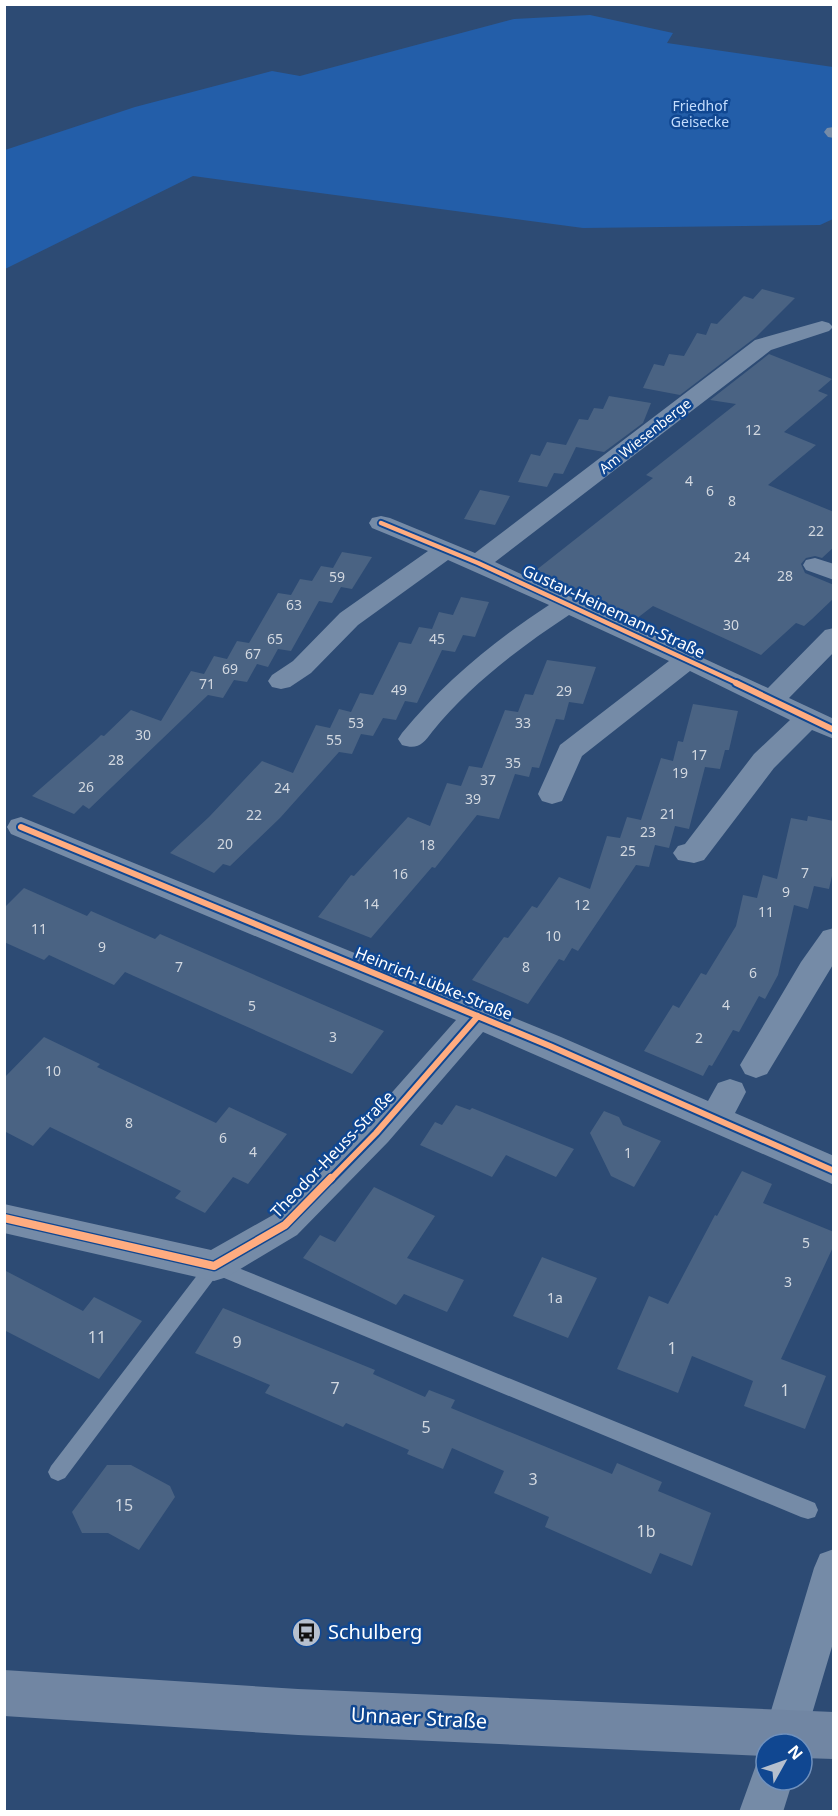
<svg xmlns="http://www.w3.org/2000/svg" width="838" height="1816" font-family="'Noto Sans',sans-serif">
	<rect width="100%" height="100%" fill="#2d4b74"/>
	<path fill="#235ea9" d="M590,15L673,33L667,43L833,67V219L820,225L583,228L193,176L5,269V150L135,107L272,71L300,76L514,19Z"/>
	<path fill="#4a6383" d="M762,289L795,298L756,337L680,395L643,388L654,364L664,366L669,354L684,356L697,333L706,335L711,323L717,324L744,296L753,299Z
		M769,354L832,379L818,391L828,395L784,432L816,445L768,485L834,512V547L822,558L815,556L806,558L801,564L805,573L834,585V598L812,619L804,626L796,623L761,655L653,606L636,619L576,588L574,589L535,571L653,478L646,475L736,404L710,400Z
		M609,396L651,403L643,423L604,452L576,447L563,474L554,473L547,487L518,482L531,454L540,456L547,442L566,445L579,419L588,420L594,408L603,409Z
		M480,490L510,496L495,525L464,519Z
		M342,552L372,557L352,589L341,587L332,603L319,601L291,651L278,649L268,667L257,664L247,682L234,680L223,698L208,695L89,809L83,805L74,814L32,796L97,739L101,735L104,736L131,710L161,721L191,671L204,674L214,656L227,659L237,641L249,643L278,593L291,595L300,579L312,581L321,566L333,568Z
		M461,597L489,602L475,637L463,635L455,652L442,650L417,703L405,701L396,720L383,718L373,736L361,734L352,754L339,752L280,818L230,866L223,864L214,873L170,853L209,817L262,761L293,773L316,725L330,728L339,709L351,712L360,693L373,695L399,642L411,644L419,627L432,629L439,612L453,615Z
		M547,660L596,667L583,704L569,702L564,720L556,719L539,768L532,767L529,777L515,774L499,819L477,815L435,868L432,867L371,938L318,917L351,875L354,876L408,817L430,826L447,783L461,786L469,766L482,768L505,710L518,712L525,694L533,695Z
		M693,704L738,711L729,750H725L720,769L705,767L689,829L675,826L669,848L655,845L649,867L636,865L578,951L572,948L564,961L559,959L528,1004L472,980L504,937L508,938L532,906L537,908L559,877L590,889L607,836L620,838L627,817L641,820L661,758L673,761L678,741L683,742Z
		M808,816L834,821V867L829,889L814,886L808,909L794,905L778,975L765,999L759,996L739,1032L733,1030L712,1066L709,1065L703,1076L644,1051L673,1005L679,1008L701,973L706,975L736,926L743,895L757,898L763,875L777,879L791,818L807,821Z
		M24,888L87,916L91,911L155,939L160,934L384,1031L352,1074L125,972L114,985L49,955L44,960L4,942V908Z
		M44,1037L100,1064L97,1067L216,1123L229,1107L287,1134L248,1184L233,1177L205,1213L175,1198L181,1191L50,1127L33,1146L4,1131V1078Z
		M456,1105L470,1110L472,1108L574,1149L556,1177L506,1155L492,1177L420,1145L435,1122L442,1125Z
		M604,1111L619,1117L623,1125L661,1141L634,1187L611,1176L590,1133Z
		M742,1171L772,1184L763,1203L834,1232V1245L781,1359L826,1376L805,1429L744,1406L753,1381L692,1356L678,1393L617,1369L649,1296L668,1304L715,1215L717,1216Z
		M374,1187L435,1216L407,1258L464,1280L447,1312L404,1294L396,1305L303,1258L320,1235L335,1242Z
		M542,1257L597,1278L568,1338L513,1316Z
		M4,1270L83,1311L94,1297L142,1321L99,1379L4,1330Z
		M223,1308L375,1370L373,1374L425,1397L429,1390L455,1400L451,1408L612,1474L617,1463L662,1482L658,1491L711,1513L692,1566L660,1553L651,1574L545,1527L549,1517L494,1493L504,1471L452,1448L443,1469L407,1454L409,1450L346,1423L343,1427L265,1393L270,1385L195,1353Z
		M107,1465H131L170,1486L175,1497L139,1550L108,1533H82L72,1512Z"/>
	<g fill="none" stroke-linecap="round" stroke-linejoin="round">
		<path fill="#758ba7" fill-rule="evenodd" d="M214,1258L815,1503L818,1510L815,1517L808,1519L801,1517L217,1275L65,1478L58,1481L51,1478L48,1472L51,1466L208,1261Z"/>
		<path fill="#758ba7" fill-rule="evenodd" d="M834,127V138L828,137L824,132L827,128Z
			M822,321L829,323L833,327L829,331L771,350L495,562L768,688L825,630L834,628V652L789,698L834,719V739L812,730L774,768L704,860L694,863L678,860L673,853L678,846L685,844L754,754L790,720L690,671L582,756L562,801L552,804L542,801L538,794L560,745L669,661L569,615C519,648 470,685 432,732C423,744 418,750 402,745L398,739L402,733C444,682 494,641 549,605L448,560L358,625L311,673L290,687L281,689L272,687L268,681L272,675L293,661L340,613L428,551L372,528L369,523L372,518L381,516L390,518L475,553L755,340Z
			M815,558L834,564V580L806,570L803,565L806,560Z
			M21,817L561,1037L708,1101L718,1083L730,1079L742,1083L746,1092L735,1113L834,1156V1185L483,1032L388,1142L297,1235L227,1277L214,1281L4,1233V1204L211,1250L273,1215L364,1124L456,1020L11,834L7,827L11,820Z
			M834,928V963L767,1074L756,1078L745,1074L740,1065L801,962L823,931Z
			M834,1549V1640L803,1744L802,1747V1744H766V1757L761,1744L814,1568L820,1554Z
			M766,1760V1780H793L783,1812H739L756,1765Z"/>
		<path fill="#7186a3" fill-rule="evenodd" d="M4,1670L298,1689L834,1712V1759L802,1758V1744H766V1756L298,1735L4,1716Z"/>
		<defs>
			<path id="cycleway-far2" d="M381,523L478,563L739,684"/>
			<path id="cycleway-far1" d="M736,683L834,730
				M21,827L550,1046L834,1171
				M330,1180L376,1133L478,1016"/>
			<path id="cycleway" d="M4,1218L214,1266L285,1225L331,1178"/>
		</defs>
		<use href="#cycleway-far2" stroke="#104791" stroke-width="8"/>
		<use href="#cycleway-far1" stroke="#104791" stroke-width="10"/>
		<use href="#cycleway" stroke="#104791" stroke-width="11"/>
		<use href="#cycleway-far2" stroke="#ffac80" stroke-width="4.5"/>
		<use href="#cycleway-far1" stroke="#ffac80" stroke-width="6"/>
		<use href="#cycleway" stroke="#ffac80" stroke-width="8"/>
	</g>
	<defs>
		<symbol id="bus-disc" viewBox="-11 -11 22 22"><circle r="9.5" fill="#b6c0ce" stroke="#104791"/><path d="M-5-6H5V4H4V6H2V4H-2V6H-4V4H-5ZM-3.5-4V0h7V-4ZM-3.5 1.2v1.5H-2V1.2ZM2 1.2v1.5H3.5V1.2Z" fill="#111"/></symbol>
	</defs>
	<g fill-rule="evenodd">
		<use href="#bus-disc" x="290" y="1616" width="33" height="33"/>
	</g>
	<g text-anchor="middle" stroke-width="5" stroke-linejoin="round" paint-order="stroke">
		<g font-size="14" fill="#c3ddfe" stroke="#104791">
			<text x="700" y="111">Friedhof<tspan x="700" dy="16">Geisecke</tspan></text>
		</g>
		<g font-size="14" fill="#d2d8e0">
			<text x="753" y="435">12</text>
			<text x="689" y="486">4</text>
			<text x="710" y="496">6</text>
			<text x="732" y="506">8</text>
			<text x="816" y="536">22</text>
			<text x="742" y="562">24</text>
			<text x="785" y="581">28</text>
			<text x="337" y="582">59</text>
			<text x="294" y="610">63</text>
			<text x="731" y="630">30</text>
			<text x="275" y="644">65</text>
			<text x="437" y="644">45</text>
			<text x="253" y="659">67</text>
			<text x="230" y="674">69</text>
			<text x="207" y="689">71</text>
			<text x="399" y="695">49</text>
			<text x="564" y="696">29</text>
			<text x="356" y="728">53</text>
			<text x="523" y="728">33</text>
			<text x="143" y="740">30</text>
			<text x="334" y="745">55</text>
			<text x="699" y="760">17</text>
			<text x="116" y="765">28</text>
			<text x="513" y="768">35</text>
			<text x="680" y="778">19</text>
			<text x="488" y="785">37</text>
			<text x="86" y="792">26</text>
			<text x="282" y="793">24</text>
			<text x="473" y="804">39</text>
			<text x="668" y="819">21</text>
			<text x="254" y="820">22</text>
			<text x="648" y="837">23</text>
			<text x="225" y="849">20</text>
			<text x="427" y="850">18</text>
			<text x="628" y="856">25</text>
			<text x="805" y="878">7</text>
			<text x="400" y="879">16</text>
			<text x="786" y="897">9</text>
			<text x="371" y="909">14</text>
			<text x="582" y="910">12</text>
			<text x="766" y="917">11</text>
			<text x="39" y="934">11</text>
			<text x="553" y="941">10</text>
			<text x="102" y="952">9</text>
			<text x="179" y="972">7</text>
			<text x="526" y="972">8</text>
			<text x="753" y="978">6</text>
			<text x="726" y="1010">4</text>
			<text x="252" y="1011">5</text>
			<text x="333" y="1042">3</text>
			<text x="699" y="1043">2</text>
			<text x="53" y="1076">10</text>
			<text x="129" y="1128">8</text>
			<text x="223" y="1143">6</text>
			<text x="253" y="1157">4</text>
			<text x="628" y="1158">1</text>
			<text x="806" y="1248">5</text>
			<text x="788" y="1287">3</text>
			<text x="555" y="1303">1a</text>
		</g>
		<g font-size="14" fill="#fff" stroke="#104791">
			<text transform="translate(645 436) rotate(-38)" y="5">Am Wiesenberge</text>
		</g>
		<g font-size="16" fill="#fff" stroke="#104791">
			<text transform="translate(614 611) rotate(25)" y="6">Gustav-Heinemann-Straße</text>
			<text transform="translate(434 983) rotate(22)" y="6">Heinrich-Lübke-Straße</text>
			<text transform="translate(332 1154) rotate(-46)" y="6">Theodor-Heuss-Straße</text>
		</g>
		<g font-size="16" fill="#d2d8e0">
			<text x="97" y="1343">11</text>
			<text x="237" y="1348">9</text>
			<text x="672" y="1354">1</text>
			<text x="335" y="1394">7</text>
			<text x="785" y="1396">1</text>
			<text x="426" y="1433">5</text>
			<text x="533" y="1485">3</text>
			<text x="124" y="1511">15</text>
			<text x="646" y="1537">1b</text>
		</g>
		<g font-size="20" fill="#fff" stroke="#104791" text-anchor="start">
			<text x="328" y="1639">Schulberg</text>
		</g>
		<g font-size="20" fill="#fff" stroke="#104791">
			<text transform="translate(419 1718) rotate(3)" y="7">Unnaer Straße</text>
		</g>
	</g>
	<rect width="838" height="1816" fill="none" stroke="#ffffff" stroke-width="12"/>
	<g transform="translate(784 1762) rotate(50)"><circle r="28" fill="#104791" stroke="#7091bd" stroke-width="1.5"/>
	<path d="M0-4.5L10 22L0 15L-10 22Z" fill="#b6c0ce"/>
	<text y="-9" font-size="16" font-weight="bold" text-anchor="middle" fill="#ffffff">N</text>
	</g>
</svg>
